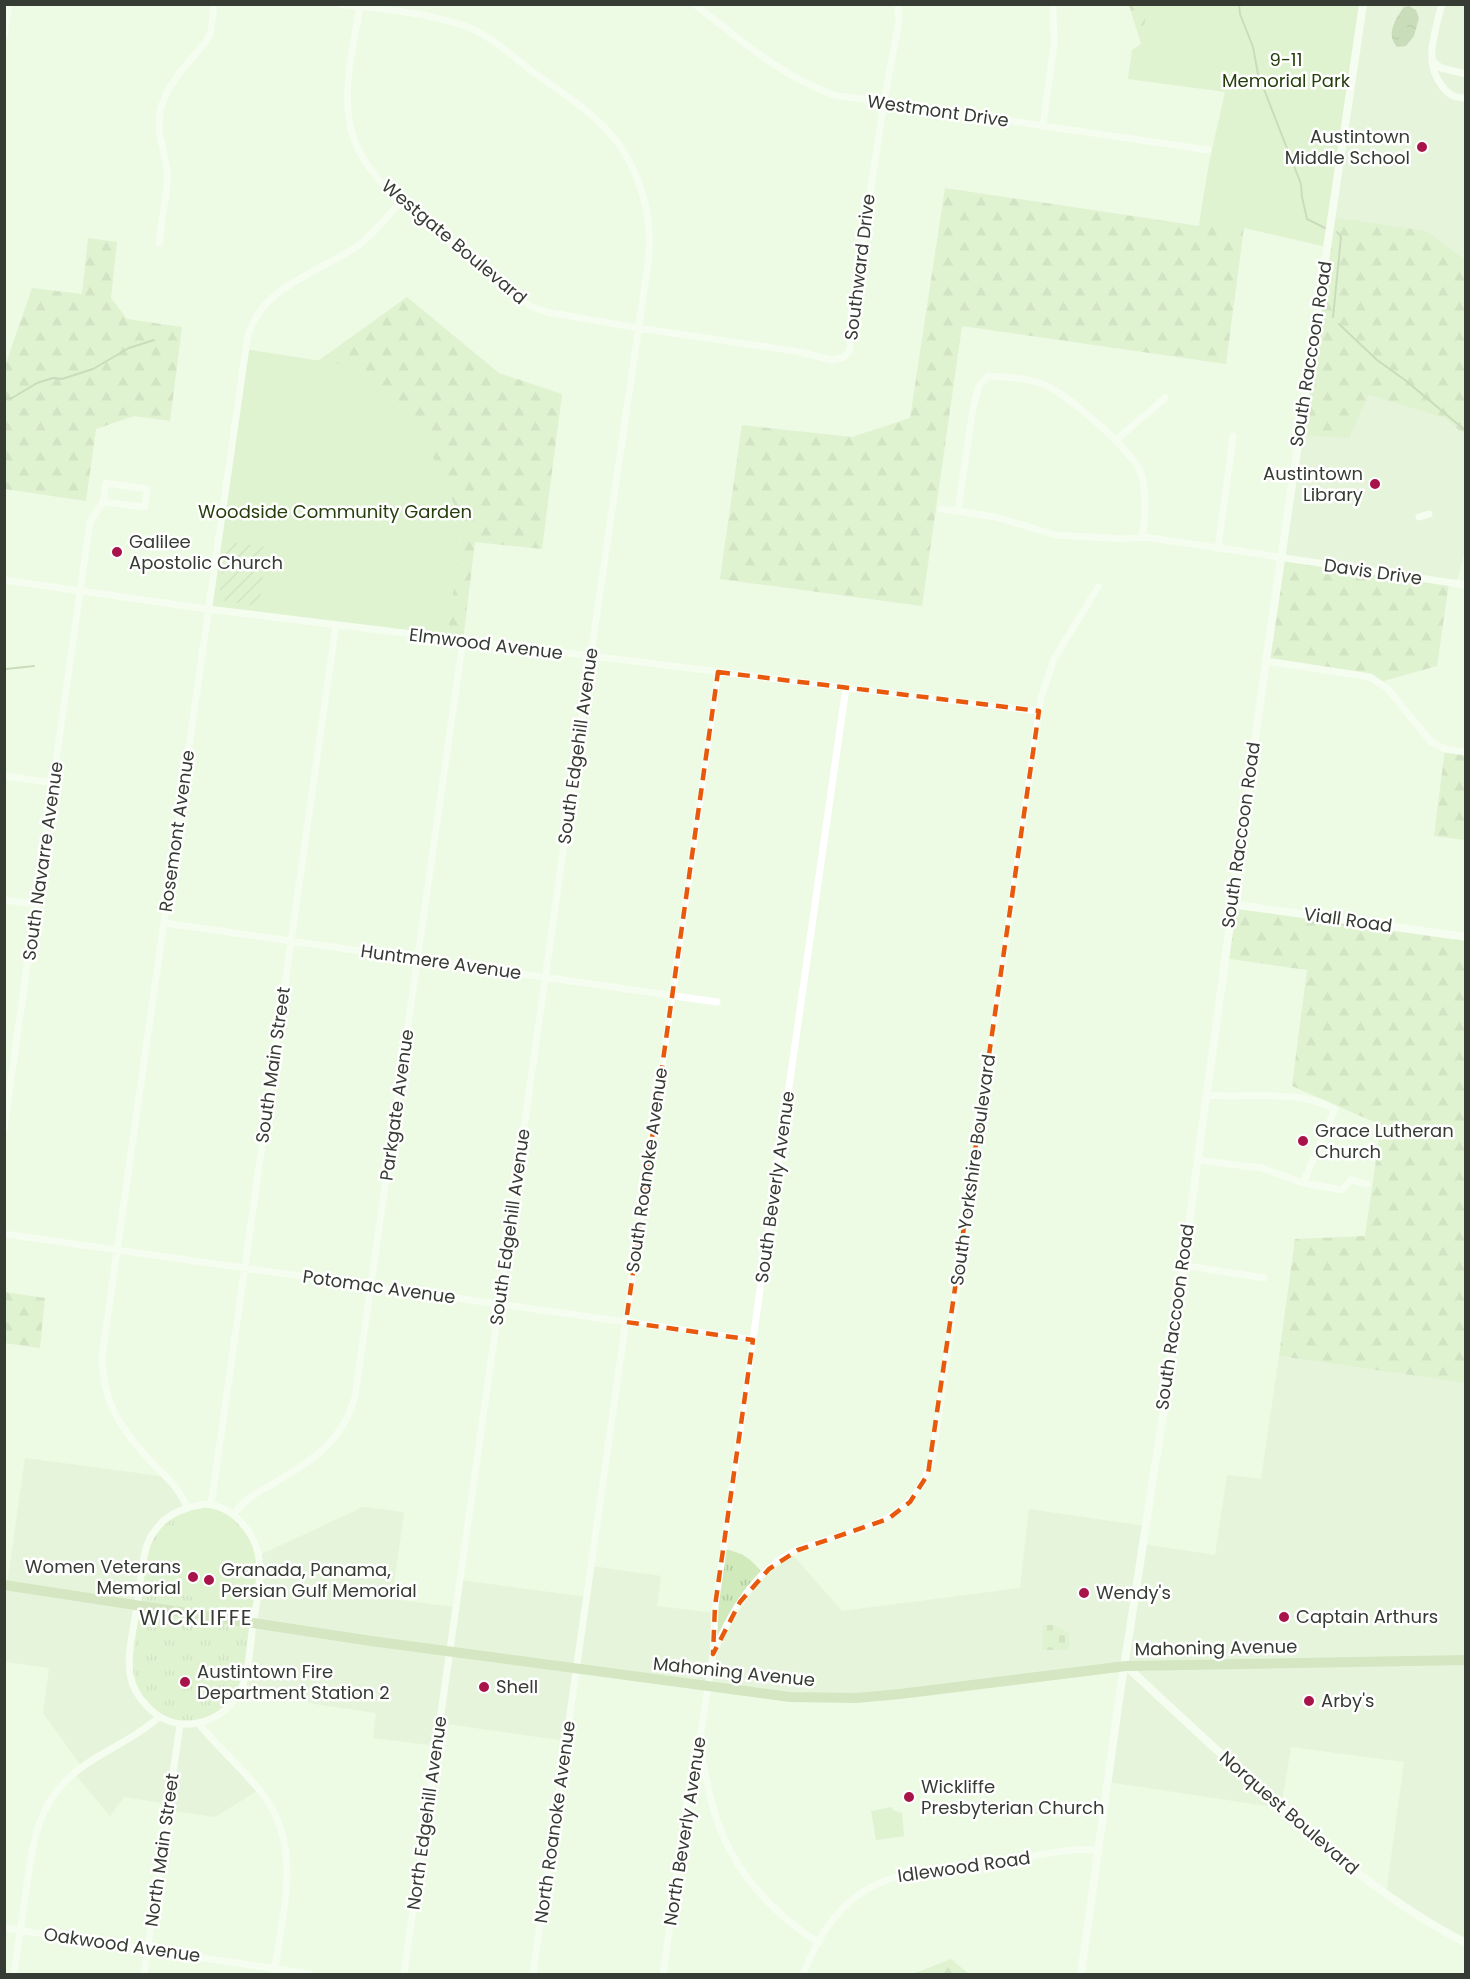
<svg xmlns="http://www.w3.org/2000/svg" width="1470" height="1979" font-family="Poppins,sans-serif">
	<defs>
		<pattern id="grass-tufts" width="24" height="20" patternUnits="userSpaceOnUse" patternTransform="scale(1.5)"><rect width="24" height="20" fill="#d0eabb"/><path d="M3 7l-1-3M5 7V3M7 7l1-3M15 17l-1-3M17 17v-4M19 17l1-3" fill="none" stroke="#b3caa1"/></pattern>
		<pattern id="forest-firs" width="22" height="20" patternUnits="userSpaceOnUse" patternTransform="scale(1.5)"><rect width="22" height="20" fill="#d0eabb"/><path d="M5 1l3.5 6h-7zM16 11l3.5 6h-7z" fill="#b3caa1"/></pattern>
		<pattern id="cemetery-stones" width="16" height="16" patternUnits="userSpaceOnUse" patternTransform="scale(1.5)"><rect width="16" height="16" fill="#d0eabb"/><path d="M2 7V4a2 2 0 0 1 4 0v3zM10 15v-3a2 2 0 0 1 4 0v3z" fill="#b3caa1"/></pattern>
		<pattern id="garden-furrows" width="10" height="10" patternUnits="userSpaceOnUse" patternTransform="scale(1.5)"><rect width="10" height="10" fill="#d0eabb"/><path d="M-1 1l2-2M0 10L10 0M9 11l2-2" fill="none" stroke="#b3caa1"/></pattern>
		<pattern id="water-ripples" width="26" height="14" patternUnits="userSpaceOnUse" patternTransform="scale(1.5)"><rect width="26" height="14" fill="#a0ba8b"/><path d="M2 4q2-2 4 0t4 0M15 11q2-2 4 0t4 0" fill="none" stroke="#839872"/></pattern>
	</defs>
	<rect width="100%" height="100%" fill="#edfae4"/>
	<path fill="#deeed2" d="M1363,5H1465V259L1427,231L1332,217Z
		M1368,394L1444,418L1465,435V551L1456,584L1281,558L1298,435Z
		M1279,1356L1465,1383V1943L1386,1895L1404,1762L1291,1747L1281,1808L1108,1782L1126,1667L822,1698L577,1669L566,1741L440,1723L436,1746L373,1738L376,1713L315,1704L243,1684L260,1555L363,1507L404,1512L392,1599L455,1607L460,1580L587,1597L591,1566L661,1576L657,1606L714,1613L745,1594L791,1553L842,1611L1020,1588L1029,1509L1145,1526L1142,1544L1215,1555L1227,1475L1261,1479Z
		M25,1458L167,1477L187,1507L199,1724L259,1790L215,1817L168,1810V1804L124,1797L110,1816L74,1773L82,1767L43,1713L49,1668L5,1662L4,1585H7Z"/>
	<path fill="url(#grass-tufts)" d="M204,1504L234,1514L260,1555L245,1678L225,1710L185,1725L148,1708L137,1693L130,1659L150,1538L177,1512Z
		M723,1549C742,1552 752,1559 763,1574L745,1594L713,1654Z"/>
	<path fill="url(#forest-firs)" d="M1129,5H1148L1141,44Z
		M945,188L1199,226L1201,211L1218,222L1244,227L1226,364L962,326L922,606L720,579L742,425L852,437L910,418Z
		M1332,217L1427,231L1465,259V435L1444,418L1369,395L1349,438L1298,435Z
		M88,238L117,242L111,298L127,319L182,327L170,421L134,416L96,429L86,501L5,489L6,450L4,449L5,366L32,288L82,294Z
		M407,297L499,373L562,394L542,549L475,542L463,641L447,639L460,539L455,507L434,460L411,418L318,361Z
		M1281,558L1449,583L1437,666L1380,682L1266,661Z
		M1445,749L1465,752V840L1434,836Z
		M1231,904L1465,937V1383L1279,1356L1295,1239L1365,1236L1381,1125L1292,1086L1307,970L1224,958Z
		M5,1292L45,1298L40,1348L5,1343Z
		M951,1959L969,1974H913Z"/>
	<path fill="url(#cemetery-stones)" d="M1043,1625H1054L1069,1633V1650H1042Z"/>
	<path fill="#d0eabb" d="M1148,5H1363L1327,247L1218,222L1201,211L1209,163L1225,92L1128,79L1132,50L1141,44Z
		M245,349L360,367L380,383L411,418L434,460L455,507L460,539L447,639L208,609Z
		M198,1517C213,1518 221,1520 232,1530C259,1553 250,1574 245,1605L151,1590C156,1552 156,1530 198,1517Z
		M892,1807L893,1810L902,1813L904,1836L876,1840L871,1811Z"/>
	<path fill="url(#garden-furrows)" d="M226,541L267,547L259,606L224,601L219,599Z"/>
	<path fill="url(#water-ripples)" d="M1409,6L1416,10L1419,18L1414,36L1406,46L1397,47C1385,34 1396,18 1404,7Z"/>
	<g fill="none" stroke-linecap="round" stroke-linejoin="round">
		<path stroke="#a0ba8b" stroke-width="2" d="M1239,4L1240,14L1253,47L1258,74L1301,184L1302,197L1307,219L1325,228
			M1333,317L1341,237L1337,232
			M1339,324L1377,360L1405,380L1466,431
			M4,399L12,398L37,383L53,378L62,379L93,369L129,348L154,340
			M6,669L34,666"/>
		<path stroke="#fff" stroke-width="7" d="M339,4C380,9 425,12 465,26C490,35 512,56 533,72C558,90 587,108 608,131C640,167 654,216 648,263L592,648L404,1974
			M694,4C738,38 781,76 834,95L1208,150
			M1442,4C1435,32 1423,62 1442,86C1449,95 1454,98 1466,98
			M360,5C355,39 345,75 348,110C351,167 400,201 441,234C466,254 490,275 515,295L532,307L547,312L638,328L795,351L832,360L844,357L850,350L851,319L885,95L899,22L898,4
			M4,36L9,4
			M1432,60L1441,68L1466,74
			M1043,126L1054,43L1053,4
			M159,243L167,186V169L159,130L160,110L167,92L180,72L205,43L211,32L214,4
			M1116,440L1165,398
			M941,509L958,511
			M1419,517L1429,514
			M1141,537C1147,519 1146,492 1141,473C1134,452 1064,391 1043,384C1025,378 1006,377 988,376L979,386L973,408L958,511L995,517L1056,535L1123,539L1145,537L1466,585
			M1218,549L1233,436
			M4,580L208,609L1039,711
			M1266,661L1370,677L1388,689L1431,742L1445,749L1466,752
			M4,776L54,783
			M4,900L37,904
			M164,923L717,1002
			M4,1129L90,522L103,502L106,483L147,489L145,507L103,502
			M1197,1160L1262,1168L1303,1183L1335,1109C1294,1088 1250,1099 1206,1095
			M1303,1183L1342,1190L1351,1180L1367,1184
			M4,1234L753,1340
			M1182,1265L1264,1278
			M204,1504C219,1505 230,1510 240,1521C272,1553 257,1592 252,1632C249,1653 249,1680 236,1698C215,1728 172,1734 147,1706C138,1697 132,1686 130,1674C127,1652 134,1628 137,1606C140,1587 141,1567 146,1548C148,1541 152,1534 157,1528C168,1513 187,1507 204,1504Z
			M211,1505L336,625
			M187,1507C179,1489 170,1480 156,1467C123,1431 103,1407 102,1356L247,340C258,287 319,273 359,245C375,233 387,216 401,202
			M234,1514C245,1498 257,1493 274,1483C312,1461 342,1442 355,1397L463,641
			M715,1649C732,1612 753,1574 791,1553C800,1548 811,1546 821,1542C875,1525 918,1517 933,1455L1041,698L1054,659L1098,587
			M199,1724C219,1749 245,1770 264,1796C303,1848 282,1915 274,1974
			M700,1748C704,1768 708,1788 713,1807C729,1867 768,1910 819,1943
			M4,1928L310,1974
			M14,1974C18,1947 22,1920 26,1892C33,1843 36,1803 78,1770C104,1750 135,1739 159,1717
			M144,1974L180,1725
			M533,1974L718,672
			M663,1974L690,1782L699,1746L713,1654L715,1606L846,687
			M803,1974C847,1866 903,1874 1003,1861C1034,1857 1068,1847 1099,1850"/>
		<path stroke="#fff" stroke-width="8" d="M1231,904L1466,937
			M1126,1666C1169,1706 1211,1745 1254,1784C1320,1844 1386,1902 1466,1943
			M1081,1974L1119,1700L1163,1414L1266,661L1363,4"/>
		<path stroke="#b5d09a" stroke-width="10" d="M4,1585L371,1641L790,1697L856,1698L900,1694L1126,1666L1466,1660"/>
	</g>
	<path d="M0 0H1470V1979H0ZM718,672L1039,711L928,1474L910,1502L888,1519L798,1550L769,1569L740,1602L713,1654L715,1606L753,1340L626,1322Z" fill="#edfae4" fill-opacity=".55" fill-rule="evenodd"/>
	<path fill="none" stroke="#e8590c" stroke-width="4.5" stroke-dasharray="12 8" stroke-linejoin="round" d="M718,672L1039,711L928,1474L910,1502L888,1519L798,1550L769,1569L740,1602L713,1654L715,1606L753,1340L626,1322Z"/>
	<g fill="#a81349" stroke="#fff" stroke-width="2">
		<circle cx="1422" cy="147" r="6"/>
		<circle cx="1375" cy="484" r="6"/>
		<circle cx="117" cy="552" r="6"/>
		<circle cx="1303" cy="1141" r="6"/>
		<circle cx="193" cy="1577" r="6"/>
		<circle cx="209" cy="1580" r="6"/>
		<circle cx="1084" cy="1593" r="6"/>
		<circle cx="1284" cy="1617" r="6"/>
		<circle cx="185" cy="1682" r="6"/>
		<circle cx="484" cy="1687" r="6"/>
		<circle cx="1309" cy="1701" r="6"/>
		<circle cx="909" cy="1797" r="6"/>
	</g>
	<g text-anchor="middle" stroke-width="5" stroke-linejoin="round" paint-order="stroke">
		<g font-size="18" fill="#263e0b" stroke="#fff">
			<text x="1286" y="66">9-11<tspan x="1286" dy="21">Memorial Park</tspan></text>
			<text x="335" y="518">Woodside Community Garden</text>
		</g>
		<g font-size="18" fill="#363b33" stroke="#fff">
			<text transform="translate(938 111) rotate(8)" y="6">Westmont Drive</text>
			<text transform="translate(454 242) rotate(40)" y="6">Westgate Boulevard</text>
			<text transform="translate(860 267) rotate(-83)" y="6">Southward Drive</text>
			<text transform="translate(1311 354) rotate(-81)" y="6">South Raccoon Road</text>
			<text transform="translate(1373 572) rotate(8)" y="6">Davis Drive</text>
			<text transform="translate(486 644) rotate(7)" y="6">Elmwood Avenue</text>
			<text transform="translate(578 746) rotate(-82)" y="6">South Edgehill Avenue</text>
			<text transform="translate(177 831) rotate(-82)" y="6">Rosemont Avenue</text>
			<text transform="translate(1241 835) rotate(-82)" y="6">South Raccoon Road</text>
			<text transform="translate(43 861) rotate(-82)" y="6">South Navarre Avenue</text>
			<text transform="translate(1348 920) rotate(8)" y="6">Viall Road</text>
			<text transform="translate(441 962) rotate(8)" y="6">Huntmere Avenue</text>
			<text transform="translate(273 1065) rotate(-82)" y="6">South Main Street</text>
			<text transform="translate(397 1105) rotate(-82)" y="6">Parkgate Avenue</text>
			<text transform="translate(647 1170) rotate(-82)" y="6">South Roanoke Avenue</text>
			<text transform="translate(973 1170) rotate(-82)" y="6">South Yorkshire Boulevard</text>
			<text transform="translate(775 1187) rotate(-82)" y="6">South Beverly Avenue</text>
			<text transform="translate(510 1227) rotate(-82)" y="6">South Edgehill Avenue</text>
			<text transform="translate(379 1287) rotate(8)" y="6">Potomac Avenue</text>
			<text transform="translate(1175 1317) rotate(-82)" y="6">South Raccoon Road</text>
			<text transform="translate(1216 1648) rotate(-1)" y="6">Mahoning Avenue</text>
			<text transform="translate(734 1672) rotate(6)" y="6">Mahoning Avenue</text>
			<text transform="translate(427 1813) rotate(-82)" y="6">North Edgehill Avenue</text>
			<text transform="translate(1289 1813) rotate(41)" y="6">Norquest Boulevard</text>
			<text transform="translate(555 1822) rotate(-82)" y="6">North Roanoke Avenue</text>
			<text transform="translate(685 1831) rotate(-81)" y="6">North Beverly Avenue</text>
			<text transform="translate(162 1850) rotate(-82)" y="6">North Main Street</text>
			<text transform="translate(964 1867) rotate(-8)" y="6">Idlewood Road</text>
			<text transform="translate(122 1945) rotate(8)" y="6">Oakwood Avenue</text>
		</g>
		<g font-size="18" fill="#363b33" stroke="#fff" text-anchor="start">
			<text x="1410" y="143" text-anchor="end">Austintown<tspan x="1410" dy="21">Middle School</tspan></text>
			<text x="1363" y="480" text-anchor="end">Austintown<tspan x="1363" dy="21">Library</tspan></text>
			<text x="129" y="548">Galilee<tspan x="129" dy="21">Apostolic Church</tspan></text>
			<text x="1315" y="1137">Grace Lutheran<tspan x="1315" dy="21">Church</tspan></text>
			<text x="181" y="1573" text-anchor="end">Women Veterans<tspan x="181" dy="21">Memorial</tspan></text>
			<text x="221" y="1576">Granada, Panama,<tspan x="221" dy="21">Persian Gulf Memorial</tspan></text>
			<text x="1096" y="1599">Wendy's</text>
			<text x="1296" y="1623">Captain Arthurs</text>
			<text x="197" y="1678">Austintown Fire<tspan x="197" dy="21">Department Station 2</tspan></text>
			<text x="496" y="1693">Shell</text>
			<text x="1321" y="1707">Arby's</text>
			<text x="921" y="1793">Wickliffe<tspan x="921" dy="21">Presbyterian Church</tspan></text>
		</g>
		<g font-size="21" letter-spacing="1.5" fill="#363b33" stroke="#fff">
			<text x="196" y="1625">WICKLIFFE</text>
		</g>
	</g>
	<rect width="1470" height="1979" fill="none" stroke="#363b33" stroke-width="12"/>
</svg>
